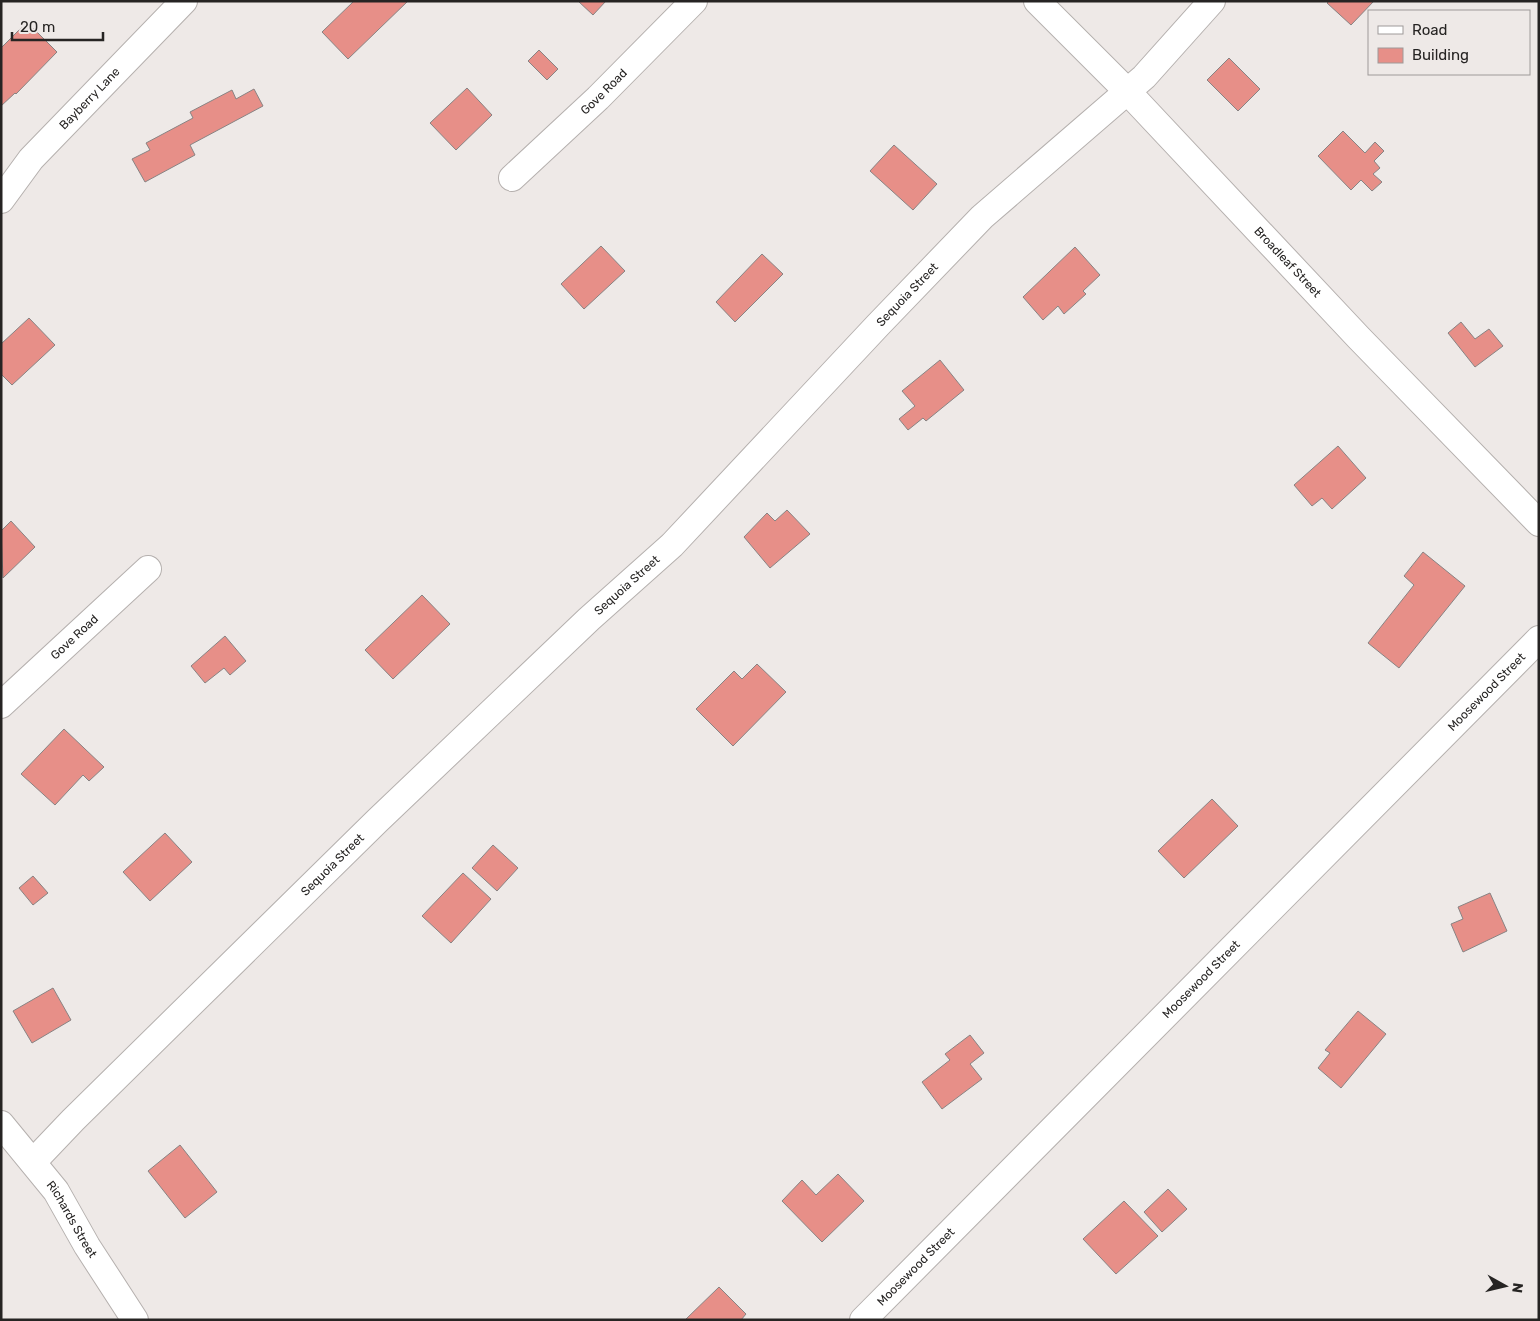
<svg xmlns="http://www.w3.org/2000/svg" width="1540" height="1321" font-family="Rubik,sans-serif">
	<rect width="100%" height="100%" fill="#eee9e7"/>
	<path fill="#e78f88" stroke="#888383" d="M354,1H408L348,59L322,32Z
		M578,1H606L593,15Z
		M1329,1H1374L1351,25L1327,3Z
		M27,22L57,52L16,94L15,93L1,106V48Z
		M539,50L558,69L547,80L528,61Z
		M1229,58L1260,89L1238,111L1207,80Z
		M467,88L492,115L456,150L430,123Z
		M254,89L263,106L190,145L195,155L145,182L132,159L150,150L146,143L193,118L190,112L232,90L236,99Z
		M1343,131L1365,153L1375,142L1384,151L1374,161L1380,168L1373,174L1382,182L1372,191L1361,180L1351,190L1318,156Z
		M894,145L937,184L913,210L870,171Z
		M601,246L625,271L584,309L561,284Z
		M1075,247L1100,275L1083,291L1086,294L1064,314L1058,306L1043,320L1023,297Z
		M762,254L783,274L735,322L716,302Z
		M29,318L55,345L12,385L1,374V344Z
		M1461,322L1475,339L1489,329L1503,346L1475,367L1448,333Z
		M940,360L964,390L926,421L923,418L908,430L899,419L915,406L902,391Z
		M1338,446L1366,478L1332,509L1322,498L1312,506L1294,485Z
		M787,510L810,534L770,568L744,537L767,513L775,521Z
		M11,521L35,547L3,578L1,531Z
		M1423,552L1465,586L1399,668L1368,643L1414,585L1404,576Z
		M422,595L450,624L393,679L365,650Z
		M225,636L246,661L230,675L224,668L205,683L191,666Z
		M757,664L786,692L733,746L696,709L734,671L742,679Z
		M64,729L104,767L89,781L83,775L55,805L21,774Z
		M1212,799L1238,826L1184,878L1158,851Z
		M165,833L192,862L150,901L123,872Z
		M493,845L518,868L497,891L472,868Z
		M463,873L491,899L451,943L422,916Z
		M33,876L48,893L33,905L19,888Z
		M1490,893L1507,931L1463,952L1451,924L1463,919L1458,907Z
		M53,988L71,1020L32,1043L13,1011Z
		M1358,1011L1386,1034L1341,1088L1318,1068L1330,1053L1325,1050Z
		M970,1035L984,1053L970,1064L982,1079L942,1109L922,1082L950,1060L945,1054Z
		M180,1145L217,1192L185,1218L148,1171Z
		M838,1174L864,1201L822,1242L782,1201L802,1180L816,1195Z
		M1168,1189L1187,1209L1162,1232L1144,1212Z
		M1124,1201L1158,1236L1116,1274L1083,1239Z
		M719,1287L746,1314L741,1320H685Z"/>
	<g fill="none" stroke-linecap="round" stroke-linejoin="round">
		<defs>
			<g id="minor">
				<path id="s1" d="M1037,1L1127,91L1359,338L1539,523"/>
				<path id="s2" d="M512,178L598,98L694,1"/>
				<path id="s3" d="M1,200L31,159L184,1"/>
				<path id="s4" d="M1,705L148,569"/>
				<path id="s5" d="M1,1124L56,1191L87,1246L135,1320"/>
				<path id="s6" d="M33,1162L73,1120L377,821L589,619L672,545L878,325L982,217L1144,77L1212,1"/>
				<path id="s7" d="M863,1320L1539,639"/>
			</g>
		</defs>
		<use href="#minor" stroke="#b5b0ae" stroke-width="28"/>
		<use href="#minor" stroke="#fff" stroke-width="26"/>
	</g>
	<g text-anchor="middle" stroke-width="4" stroke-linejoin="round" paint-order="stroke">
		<g font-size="12" fill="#262423" stroke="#eee9e7">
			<text dy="4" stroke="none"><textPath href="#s2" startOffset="126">Gove Road</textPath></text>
			<text dy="4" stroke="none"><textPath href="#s3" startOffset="135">Bayberry Lane</textPath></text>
			<text dy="4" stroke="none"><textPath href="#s1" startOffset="362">Broadleaf Street</textPath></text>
			<text dy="4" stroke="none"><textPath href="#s6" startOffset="1232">Sequoia Street</textPath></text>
			<text dy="4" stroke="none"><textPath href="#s6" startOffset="828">Sequoia Street</textPath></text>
			<text dy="4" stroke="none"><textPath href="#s4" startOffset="100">Gove Road</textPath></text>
			<text dy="4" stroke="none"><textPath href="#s7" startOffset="885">Moosewood Street</textPath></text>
			<text dy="4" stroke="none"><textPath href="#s6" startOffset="422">Sequoia Street</textPath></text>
			<text dy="4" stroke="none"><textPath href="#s7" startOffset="480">Moosewood Street</textPath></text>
			<text dy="4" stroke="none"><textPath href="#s5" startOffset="119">Richards Street</textPath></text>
			<text dy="4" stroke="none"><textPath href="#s7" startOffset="75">Moosewood Street</textPath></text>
		</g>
	</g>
	<rect width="1540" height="1321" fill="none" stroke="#262423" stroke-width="5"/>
	<rect x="1368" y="10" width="162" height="65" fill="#eee9e7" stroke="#9e9a99"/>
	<rect x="1378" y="26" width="25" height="8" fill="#ffffff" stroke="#9e9a99"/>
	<text x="1412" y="35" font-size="15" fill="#262423">Road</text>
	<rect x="1378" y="48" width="25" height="15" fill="#e78f88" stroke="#9e9a99"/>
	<text x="1412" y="60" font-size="15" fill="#262423">Building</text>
	<g transform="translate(1505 1286) rotate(98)" stroke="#eee9e7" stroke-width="4" paint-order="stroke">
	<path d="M0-4L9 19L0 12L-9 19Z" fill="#262423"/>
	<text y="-8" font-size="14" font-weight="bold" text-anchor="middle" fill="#262423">N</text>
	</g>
	<path d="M12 32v8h91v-8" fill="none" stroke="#262423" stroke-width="2.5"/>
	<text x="20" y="32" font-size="15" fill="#262423" stroke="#eee9e7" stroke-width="4" paint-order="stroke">20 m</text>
</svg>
